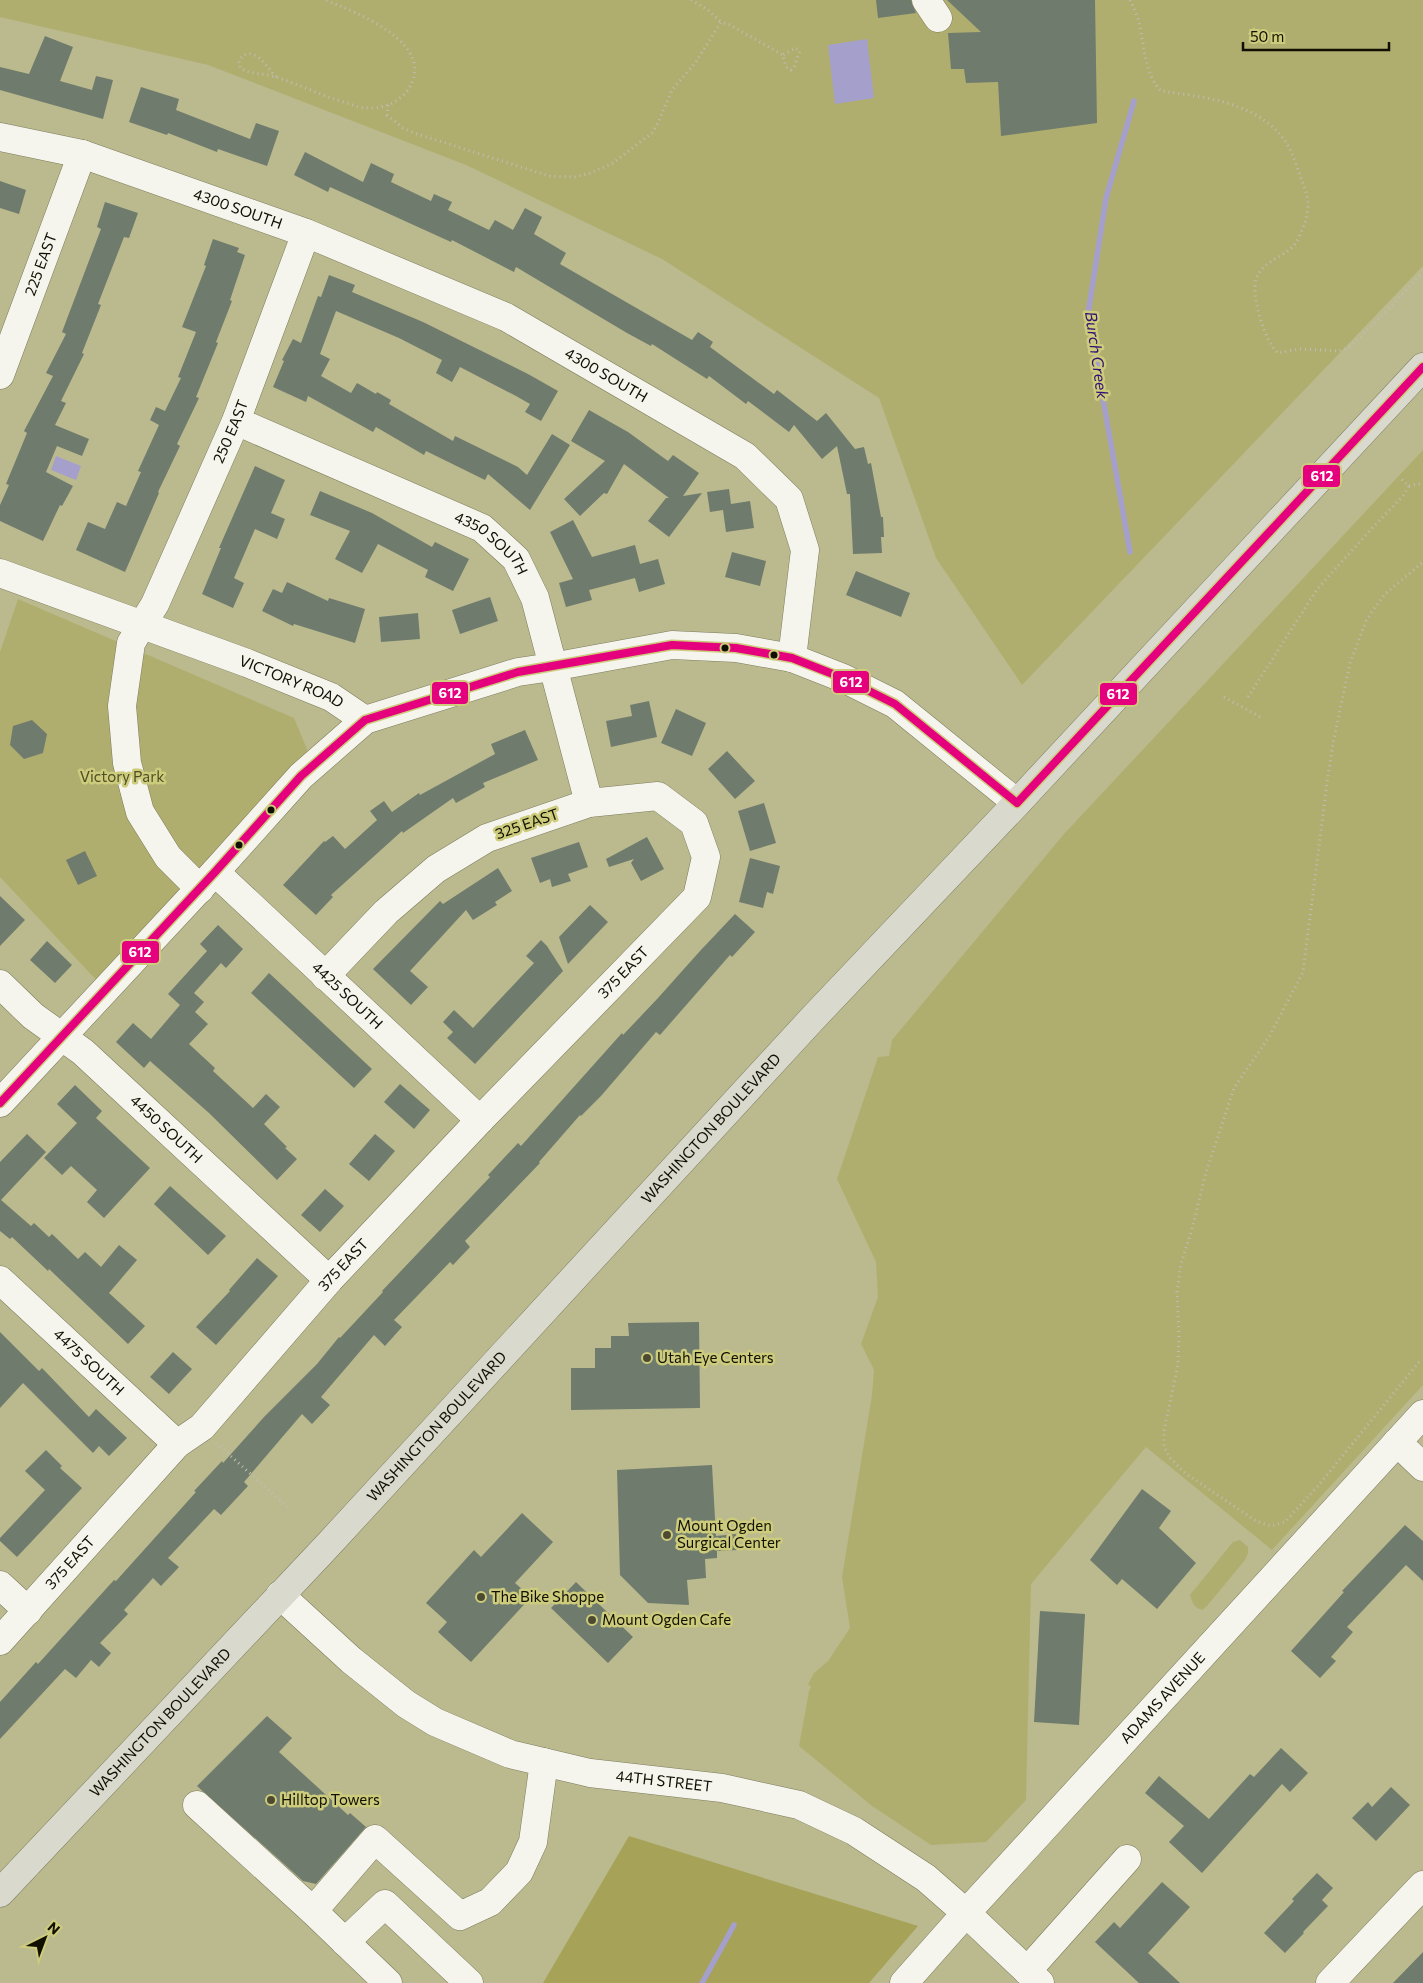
<svg xmlns="http://www.w3.org/2000/svg" width="1423" height="1983" font-family="Commissioner,sans-serif">
	<rect width="100%" height="100%" fill="#bbba8e"/>
	<path fill="#b0ae6f" d="M0,0H1423V266L1022,685L936,558L879,398L662,259L466,165L208,65L0,17Z
		M1423,450V1385L1272,1550L1146,1447L1031,1584L1026,1800L986,1842L931,1845L872,1806L799,1746L809,1691L811,1687L808,1684L814,1673L828,1661L850,1628L842,1577L872,1395L874,1370L861,1344L878,1297L876,1262L837,1179L878,1057L889,1056L892,1040L1064,834Z
		M18,599L294,718L309,754L99,983L0,877V652Z
		M1240,1540L1248,1547V1554L1245,1560L1207,1606L1202,1610C1194,1608 1192,1602 1190,1595L1233,1542Z"/>
	<path fill="#a6a358" d="M629,1836L918,1926L869,1983H543Z"/>
	<path fill="#a59fcc" d="M867,39L874,98L835,104L828,45Z
		M56,456L81,466L76,480L51,470Z"/>
	<g fill="none" stroke-linecap="round" stroke-linejoin="round">
		<path stroke="#a59fcc" stroke-width="5.5" d="M1130,552L1088,314L1106,198L1134,101
			M702,1983L734,1925"/>
	</g>
	<path fill="#6f7b6c" d="M876,0H911L916,13L878,18Z
		M947,0H1095L1097,123L1001,136L998,82L966,83L964,69H951L948,33L981,32Z
		M45,36L73,47L60,81L92,90L96,76L113,80L103,119L0,90V67L29,74Z
		M141,87L179,99L176,110L250,139L256,123L279,131L267,166L218,149L217,152L168,133L167,135L129,122Z
		M305,152L363,182L371,163L394,174L391,182L431,201L434,194L452,202L448,210L489,230L495,220L513,230L525,208L542,217L534,234L566,253L560,264L692,340L698,332L713,342L710,347L774,394L777,390L817,421L826,413L855,449L864,447L868,464L871,463L881,517H883L884,537H881L882,553L853,554L850,494H847L837,446L822,459L794,425L789,432L748,401L746,404L709,376L707,379L652,344L651,346L627,333L516,267L514,272L452,240L451,242L330,187L328,192L294,175Z
		M0,181L26,190L19,214L0,208Z
		M105,202L138,213L129,238L124,237L98,304L101,305L82,353L84,354L61,401L66,403L55,425L89,439L82,456L57,446L46,472L73,486L62,506L60,505L43,541L0,521V505L9,485L6,484L27,433L24,431L53,376L46,373L66,334L62,332L101,229L97,227Z
		M213,239L239,248L237,252L245,255L230,300L232,301L216,342L218,343L196,397L199,398L177,444L180,446L158,492L159,493L125,572L76,550L88,522L105,529L117,502L126,506L141,472L138,471L159,425L150,420L156,407L165,411L181,378L178,377L196,332L182,327L206,266L204,265Z
		M329,275L355,285L352,292L423,322L528,374L558,391L541,421L525,412L530,404L516,396L460,367L452,382L436,373L442,360L399,338L336,311L320,354L330,359L321,376L351,393L357,383L376,394L377,392L391,400L389,404L453,441L455,436L518,467L527,475L552,434L570,445L530,510L488,474L485,480L426,451L424,455L376,427L373,432L308,396L306,402L273,387L284,361L282,360L293,339L301,343L318,296L321,297Z
		M589,410L628,432L668,461L673,455L699,473L683,496L702,493L669,537L648,521L666,498H669L624,464L607,494L604,493L580,516L564,499L605,461L571,441Z
		M255,466L285,480L271,513L285,519L277,539L255,529L234,578L244,583L233,608L202,594L221,548H219Z
		M729,489L731,504L750,501L754,528L726,532L723,510L710,512L707,492Z
		M320,491L372,513L432,547L435,542L469,559L453,591L425,577L428,570L378,544L362,573L335,559L350,531L310,515Z
		M573,520L592,557L635,545L640,564L658,559L665,584L639,592L635,578L589,590L592,600L566,607L559,583L573,579L550,532Z
		M732,552L766,561L760,586L725,577Z
		M856,571L910,593L901,617L846,595Z
		M287,582L328,601L329,598L365,609L355,643L294,624L293,626L262,611L273,589L282,593Z
		M490,597L498,621L460,634L452,610Z
		M418,613L420,639L381,642L379,617Z
		M649,701L657,737L611,747L606,721L632,716L630,705Z
		M676,709L706,723L692,756L661,743Z
		M32,720L47,734L43,753L24,759L10,745L13,726Z
		M525,730L538,760L483,783L485,787L456,803L453,798L403,833L402,831L331,895L333,897L316,915L283,885L324,841L325,842L333,836L345,849L377,820L370,811L384,801L392,812L419,793L420,795L495,754L491,744Z
		M727,751L755,781L735,799L708,769Z
		M764,803L776,843L750,851L738,811Z
		M647,837L664,869L641,881L631,863L634,859L609,867L606,859Z
		M579,842L588,867L568,874L571,881L552,887L550,879L540,883L531,858Z
		M85,851L97,876L78,885L66,860Z
		M750,858L780,866L773,894L767,892L763,908L739,902Z
		M498,868L512,891L495,902L497,905L473,920L466,910L410,971L428,987L411,1005L373,969L440,901L443,904Z
		M0,896L25,920L0,946Z
		M590,905L608,922L568,964L559,937Z
		M735,914L755,932L732,957L730,955L660,1035L656,1032L601,1096L581,1116L580,1115L539,1162L540,1163L465,1241L470,1247L453,1265L450,1262L394,1320L402,1327L385,1346L374,1335L321,1397L330,1405L312,1424L302,1414L244,1482L248,1486L221,1515L214,1509L168,1558L179,1567L161,1586L153,1578L124,1610L128,1614L100,1643L111,1653L99,1667L91,1660L76,1678L65,1669L0,1739V1702L36,1662L38,1664L114,1580L116,1581L196,1492L194,1491L222,1461L223,1463L264,1417L317,1364L339,1337L340,1338L383,1292L382,1291L490,1177L488,1175L518,1143L521,1146L622,1033L623,1035L658,998L700,951Z
		M218,925L243,949L226,968L221,963L194,993L204,1002L195,1012L208,1024L189,1044L215,1068L213,1071L253,1108L266,1094L280,1107L264,1124L287,1147L285,1148L297,1159L277,1180L209,1113L150,1061L144,1068L116,1042L133,1023L151,1039L180,1005L168,994L207,951L200,944Z
		M541,940L547,946L563,971L475,1064L447,1038L453,1032L443,1022L454,1010L473,1028L534,963L526,956Z
		M47,941L72,965L55,983L30,960Z
		M269,973L372,1069L354,1088L251,993Z
		M400,1084L430,1110L414,1129L384,1102Z
		M75,1085L102,1111L96,1118L150,1168L104,1218L87,1202L97,1190L71,1166L62,1175L44,1158L77,1123L57,1104Z
		M27,1134L46,1152L1,1200L31,1226L34,1223L49,1237L52,1234L78,1259L85,1252L101,1267L119,1245L137,1260L109,1293L145,1326L128,1344L49,1269L48,1271L12,1237L10,1239L0,1231V1162Z
		M375,1134L395,1151L369,1181L349,1164Z
		M170,1186L226,1236L208,1255L154,1204Z
		M325,1189L344,1206L320,1232L301,1215Z
		M257,1258L278,1276L216,1345L196,1327L230,1291L229,1290Z
		M699,1322L700,1408L571,1410V1368H595V1348H611V1336H629L628,1323Z
		M0,1332L39,1371L42,1368L89,1417L96,1409L127,1438L109,1456L99,1446L93,1453L23,1383L0,1408Z
		M173,1352L192,1369L169,1394L150,1377Z
		M46,1450L62,1466L60,1468L82,1488L17,1557L0,1541V1538L45,1490L25,1471Z
		M712,1465L716,1536L736,1534L737,1550L717,1551V1558L705,1559L706,1578L687,1580L689,1605L648,1603L620,1575L617,1470Z
		M1142,1489L1171,1511L1159,1528L1196,1563L1157,1609L1122,1579L1117,1585L1090,1560Z
		M522,1513L553,1542L515,1583L531,1597L471,1662L438,1632L447,1622L426,1603L474,1550L481,1557Z
		M1405,1525L1423,1541V1581L1406,1565L1347,1627L1353,1632L1331,1657L1336,1661L1320,1678L1291,1651L1344,1592L1342,1591Z
		M576,1582L633,1637L608,1663L551,1608Z
		M1040,1611L1085,1614L1079,1725L1034,1722Z
		M267,1716L292,1738L279,1752L348,1815L350,1813L366,1827L316,1884L303,1881L197,1786Z
		M1281,1748L1308,1773L1290,1792L1282,1784L1202,1873L1169,1842L1184,1826L1145,1793L1159,1776L1209,1819L1250,1774L1254,1777Z
		M1391,1787L1410,1805L1376,1841L1352,1818L1368,1802L1372,1807Z
		M1317,1873L1333,1888L1322,1900L1328,1906L1303,1932L1304,1933L1285,1953L1264,1933L1294,1901L1292,1899Z
		M1162,1882L1190,1907L1148,1953L1180,1983H1139L1095,1942L1114,1922L1120,1928Z
		M1423,1952V1983H1393Z"/>
	<g fill="none" stroke-linecap="round" stroke-linejoin="round">
		<defs>
			<g id="minor">
				<path d="M926,0L938,18"/>
				<path id="s1" d="M0,137L82,154L306,233L506,317L745,456L789,499L805,550L792,658"/>
				<path id="s2" d="M0,375L82,154"/>
				<path id="s3" d="M236,421L482,528L516,559L535,598L589,803"/>
				<path id="s4" d="M0,573L247,663L331,697L365,720"/>
				<path id="s5" d="M215,872L480,1120"/>
				<path id="s6" d="M200,889L168,857L140,812L127,763L122,706L131,643L155,604L236,421L306,233"/>
				<path id="s7" d="M0,984L33,1016L83,1052L329,1280"/>
				<path d="M0,1103L215,872L301,776L365,720L518,672L552,667L672,645L736,648L792,658L843,678L895,704L1017,803"/>
				<path id="s8" d="M0,1280L177,1444"/>
				<path d="M1397,1442L1423,1467"/>
				<path d="M0,1585L28,1611"/>
				<path id="s9" d="M280,1595L351,1660L406,1704L435,1722L510,1754L590,1773L722,1788L799,1805L854,1831L926,1878L966,1913L1040,1983"/>
				<path id="s10" d="M0,1641L177,1444L202,1427L329,1280L480,1120L697,897L706,857L694,823L658,796L589,803L487,838L436,869L386,912L325,976"/>
				<path d="M197,1805L313,1911L375,1839L460,1916L490,1902L519,1872L533,1842L544,1762"/>
				<path d="M313,1911L388,1983"/>
				<path d="M345,1942L385,1904L469,1983"/>
				<path d="M1027,1971L1127,1859"/>
				<path id="s11" d="M904,1983L966,1913L1423,1414"/>
				<path d="M1330,1983L1423,1885"/>
			</g>
			<g id="major">
				<path id="s12" d="M0,1893L329,1544L813,1018L1017,803L1423,367"/>
			</g>
		</defs>
		<use href="#minor" stroke="#7c7b5b" stroke-width="29"/>
		<use href="#major" stroke="#818163" stroke-width="29"/>
		<path stroke="#bebeb2" stroke-width="3" stroke-dasharray="1 4" stroke-linecap="butt" d="M691,0L708,10L721,22
			M1130,0C1133,6 1136,12 1138,19C1144,40 1144,75 1161,91C1204,97 1258,102 1285,141C1292,151 1296,164 1300,175C1308,197 1312,208 1302,230C1300,234 1298,240 1295,244C1285,257 1262,261 1256,279C1251,296 1265,342 1278,353L1299,349L1339,351L1348,348L1381,317L1423,272
			M276,77C267,67 251,41 239,61L240,68C252,75 263,73 276,77C300,85 323,96 347,103C353,105 360,108 366,108C381,109 397,104 407,91C441,45 356,12 325,0
			M388,105L387,115L403,128L414,133L549,176L574,177L588,174L613,163L652,133L658,123L672,90L696,62L721,22L730,25L783,55L786,67L791,70L794,67L800,51L796,48L783,55
			M1409,486L1423,483
			M1224,697L1262,718
			M1248,697L1318,588L1375,525L1403,496L1409,486L1401,479
			M1419,1362L1318,1486L1285,1522L1271,1526L1256,1521L1185,1473L1170,1458L1164,1447V1431L1178,1364L1179,1334L1177,1292L1181,1264L1192,1229L1206,1173L1234,1088L1269,1037L1303,972L1327,783L1333,743L1350,663L1366,621L1373,610L1385,594L1423,562
			M216,1443L291,1510"/>
		<use href="#minor" stroke="#f5f5ee" stroke-width="28"/>
		<use href="#major" stroke="#dad9ce" stroke-width="28"/>
		<defs>
			<path id="bus-1" d="M1017,803L1423,367
				M0,1103L215,872L301,776L365,720L518,672L672,645L736,648L792,658L843,678L895,704L1017,803"/>
		</defs>
		<use href="#bus-1" stroke="#cdcb7c" stroke-width="11"/>
		<use href="#bus-1" stroke="#e5007d" stroke-width="8"/>
	</g>
	<g fill="#100f00" stroke="#cdcb7c" stroke-width="2">
		<circle cx="725" cy="648" r="4.5"/>
		<circle cx="774" cy="655" r="4.5"/>
		<circle cx="271" cy="810" r="4.5"/>
		<circle cx="239" cy="845" r="4.5"/>
	</g>
	<g fill="#4c4b32" stroke="#cdcb7c" stroke-width="2">
		<circle cx="647" cy="1358" r="5"/>
		<circle cx="667" cy="1535" r="5"/>
		<circle cx="481" cy="1597" r="5"/>
		<circle cx="592" cy="1620" r="5"/>
		<circle cx="271" cy="1800" r="5"/>
	</g>
	<g text-anchor="middle" stroke-width="5" stroke-linejoin="round" paint-order="stroke">
		<g font-size="15" fill="#100f00" stroke="#cdcb7c">
			<text dy="5" stroke="none"><textPath href="#s1" startOffset="249">4300 SOUTH</textPath></text>
			<text dy="5" stroke="none"><textPath href="#s2" startOffset="118">225 EAST</textPath></text>
			<text dy="5" stroke="none"><textPath href="#s1" startOffset="654">4300 SOUTH</textPath></text>
			<text dy="5" stroke="none"><textPath href="#s6" startOffset="504">250 EAST</textPath></text>
			<text dy="5" stroke="none"><textPath href="#s3" startOffset="285">4350 SOUTH</textPath></text>
			<text dy="5" stroke="none"><textPath href="#s4" startOffset="311">VICTORY ROAD</textPath></text>
			<text transform="translate(527 824) rotate(-19)" y="5">325 EAST</text>
			<text dy="5" stroke="none"><textPath href="#s10" startOffset="915">375 EAST</textPath></text>
			<text dy="5" stroke="none"><textPath href="#s5" startOffset="181">4425 SOUTH</textPath></text>
			<text dy="5" stroke="none"><textPath href="#s12" startOffset="1044">WASHINGTON BOULEVARD</textPath></text>
			<text dy="5" stroke="none"><textPath href="#s7" startOffset="221">4450 SOUTH</textPath></text>
			<text dy="5" stroke="none"><textPath href="#s10" startOffset="510">375 EAST</textPath></text>
			<text dy="5" stroke="none"><textPath href="#s8" startOffset="121">4475 SOUTH</textPath></text>
			<text dy="5" stroke="none"><textPath href="#s12" startOffset="639">WASHINGTON BOULEVARD</textPath></text>
			<text dy="5" stroke="none"><textPath href="#s10" startOffset="105">375 EAST</textPath></text>
			<text dy="5" stroke="none"><textPath href="#s11" startOffset="385">ADAMS AVENUE</textPath></text>
			<text dy="5" stroke="none"><textPath href="#s12" startOffset="234">WASHINGTON BOULEVARD</textPath></text>
			<text dy="5" stroke="none"><textPath href="#s9" startOffset="439">44TH STREET</textPath></text>
		</g>
		<g font-size="15" fill="#4f4d24" stroke="#cdcb7c">
			<text x="122" y="782">Victory Park</text>
		</g>
		<g font-size="15" fill="#100f00" stroke="#cdcb7c" text-anchor="start">
			<text x="657" y="1363">Utah Eye Centers</text>
			<text x="677" y="1531">Mount Ogden<tspan x="677" dy="17">Surgical Center</tspan></text>
			<text x="491" y="1602">The Bike Shoppe</text>
			<text x="602" y="1625">Mount Ogden Cafe</text>
			<text x="281" y="1805">Hilltop Towers</text>
		</g>
		<g font-size="16" font-style="italic" fill="#301274" stroke="#cdcb7c">
			<text transform="translate(1097 355) rotate(82)" y="6">Burch Creek</text>
		</g>
	</g>
	<g stroke="#cdcb7c" stroke-width="2">
		<rect x="1302" y="464" width="39" height="24" rx="5" fill="#e5007d"/>
		<rect x="832" y="670" width="38" height="24" rx="5" fill="#e5007d"/>
		<rect x="431" y="681" width="38" height="24" rx="5" fill="#e5007d"/>
		<rect x="1099" y="682" width="39" height="24" rx="5" fill="#e5007d"/>
		<rect x="121" y="940" width="39" height="24" rx="5" fill="#e5007d"/>
	</g>
	<g font-size="14" text-anchor="middle" font-weight="bold" fill="#fff">
		<text x="1322" y="481">612</text>
		<text x="851" y="687">612</text>
		<text x="450" y="698">612</text>
		<text x="1118" y="699">612</text>
		<text x="140" y="957">612</text>
	</g>
	<g transform="translate(45 1938) rotate(42)" stroke="#cdcb7c" stroke-width="4" paint-order="stroke">
	<path d="M0-4L9 19L0 12L-9 19Z" fill="#100f00"/>
	<text y="-8" font-size="14" font-weight="bold" text-anchor="middle" fill="#100f00">N</text>
	</g>
	<path d="M1243 42v8h146v-8" fill="none" stroke="#100f00" stroke-width="2.5"/>
	<text x="1250" y="42" font-size="15" fill="#100f00" stroke="#cdcb7c" stroke-width="4" paint-order="stroke">50 m</text>
</svg>
